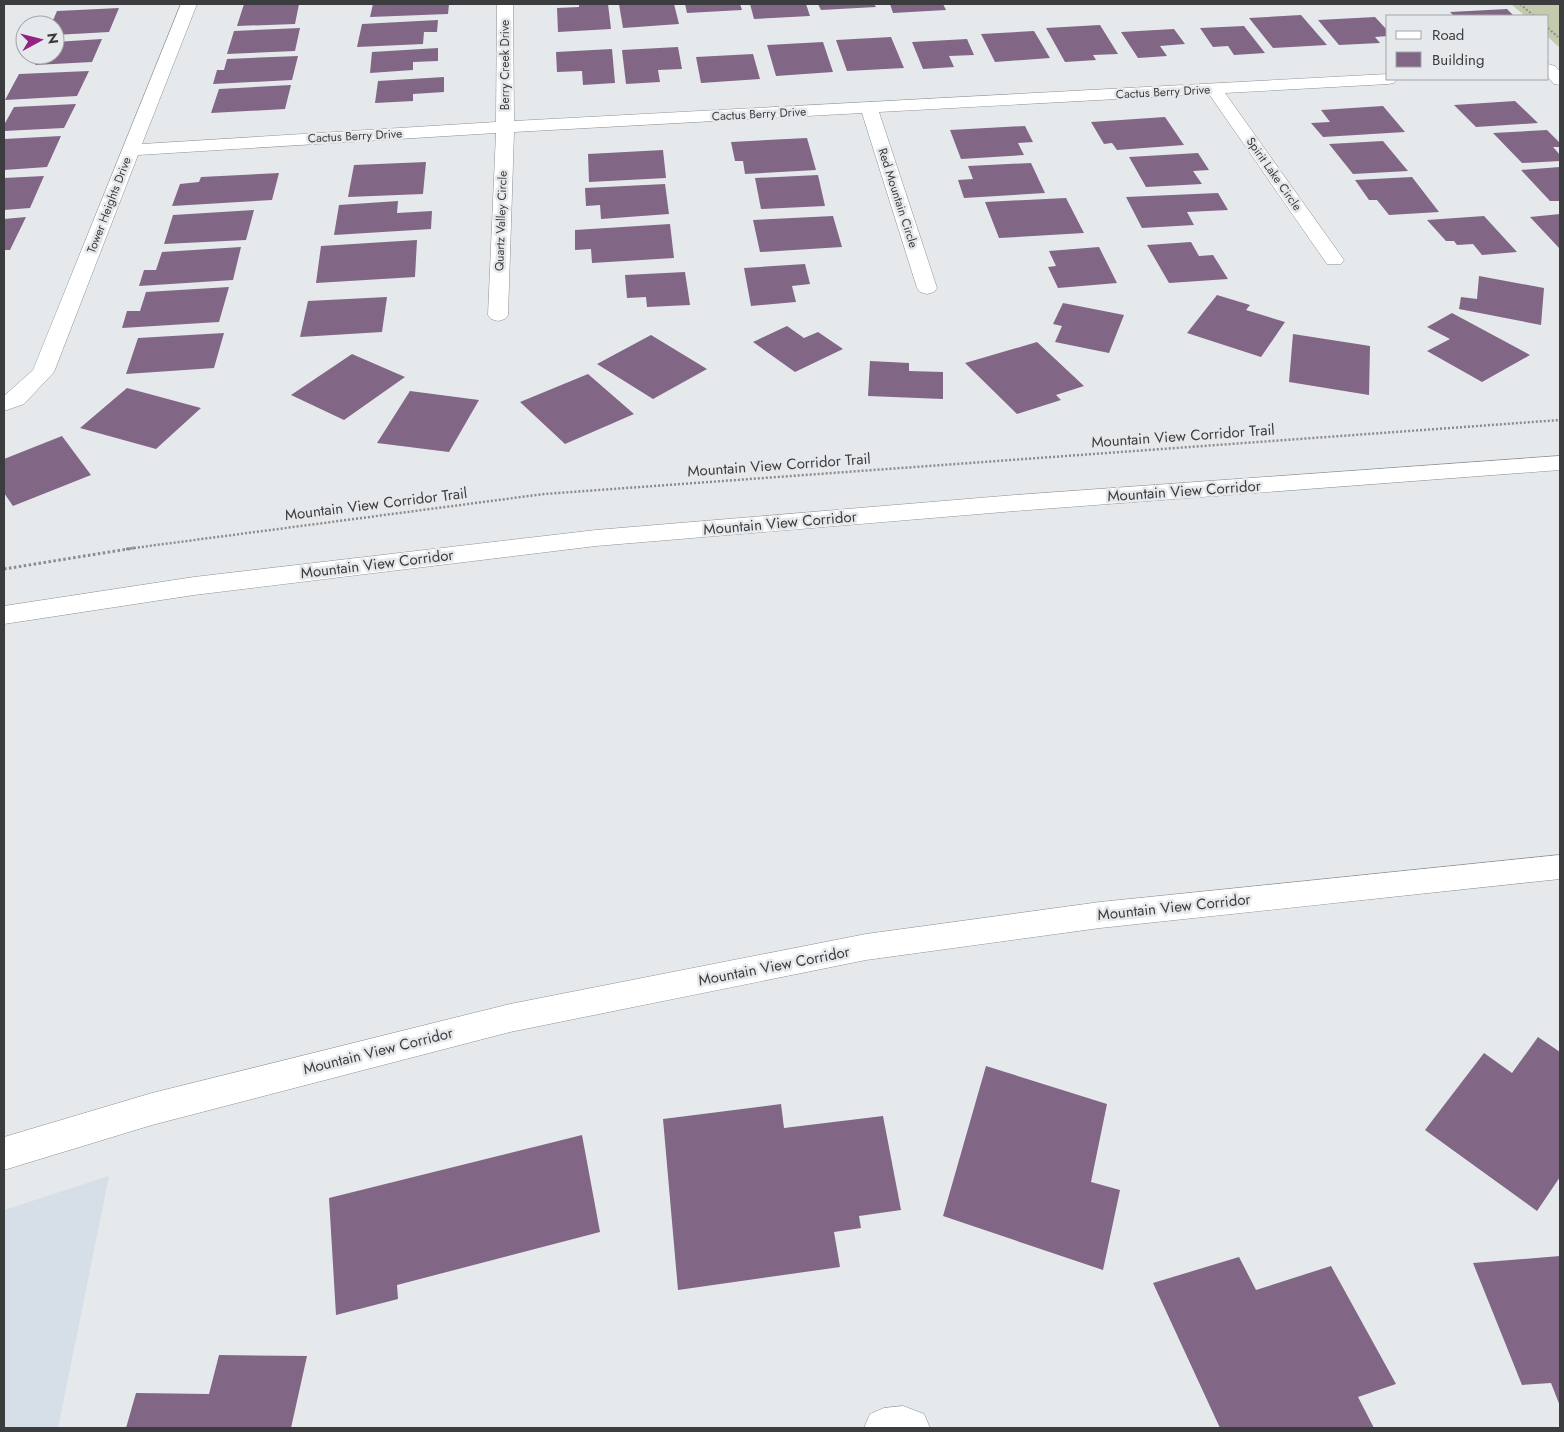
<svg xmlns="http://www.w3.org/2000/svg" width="1564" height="1432" font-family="Jost,sans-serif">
	<rect width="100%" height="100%" fill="#e6e9ec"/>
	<path fill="#d6dee7" d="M109,1176L58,1428H4V1210Z"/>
	<path fill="#c2cbac" d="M1511,4H1560V48L1548,37V16H1525Z"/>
	<path fill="#816686" d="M244,4H299L295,24L237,26Z
		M373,4H449L448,14L370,17Z
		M579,4H608L611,29L558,32L557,8L579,7Z
		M619,4H674L679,24L623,28Z
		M685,4H740L742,10L687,13Z
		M750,4H806L810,16L754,19Z
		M818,4H874L876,7L821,10Z
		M890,4H943L946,10L893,13Z
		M119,8L109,32L55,35V25H51L57,11Z
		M1507,9L1514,16H1454L1450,12Z
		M1301,15L1327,45L1273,48L1249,18Z
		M1375,17L1388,31V36L1375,37L1380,43L1339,45L1318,20Z
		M438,20L437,32H424L423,44L357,47L362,24Z
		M1100,25L1118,54L1093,55L1096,60L1065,62L1046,28Z
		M1244,26L1265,53L1234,55L1228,46L1213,47L1200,28Z
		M300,28L295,51L227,54L234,31Z
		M1174,29L1185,44L1160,46L1167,56L1138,58L1121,32Z
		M1034,31L1050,58L995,62L981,34Z
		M891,37L904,68L847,71L836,40Z
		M102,39L92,62L35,65L40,55H55V42Z
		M967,39L974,55L949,56L954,67L923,69L912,42Z
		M823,42L833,72L776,76L767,45Z
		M678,47L682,69L658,70L660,82L626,84L622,50Z
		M438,48V61L413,62V70L370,73L372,52Z
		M612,49L615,83L583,85L582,71L557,72L556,52Z
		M753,54L760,79L701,83L696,57Z
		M298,56L292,80L213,84L217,70H224L227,59Z
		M89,71L77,96L5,100L19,74Z
		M444,77V92L413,94V101L375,103L378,81Z
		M291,85L285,109L211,113L219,89Z
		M1515,101L1538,123L1476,127L1454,105Z
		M76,104L64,128L4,131V125L14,107Z
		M1383,106L1405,132L1323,137L1311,123L1330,122L1321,110Z
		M1165,117L1184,145L1117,150L1112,143L1104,144L1091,122Z
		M1025,126L1033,142L1018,143L1024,155L961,159L950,130Z
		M1547,130L1560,143V147H1553L1560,155V161L1522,163L1493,133Z
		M61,136L47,167L4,170V139Z
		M807,138L816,170L745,174L743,161H735L731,142Z
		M1383,141L1408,171L1353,174L1329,144Z
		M663,150L666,178L589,182L588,154Z
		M1198,153L1209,170L1193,171L1202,184L1146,187L1129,157Z
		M426,162L423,194L348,197L354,165Z
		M1031,163L1045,193L964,198L958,180L973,179L968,166Z
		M1560,167V201H1550L1521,170Z
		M279,173L272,200L172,206L180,184L199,182L201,177Z
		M818,175L825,206L761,209L755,178Z
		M44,176L30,208L4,210V178Z
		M1412,177L1439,212L1389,215L1377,200H1369L1355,180Z
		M665,184L669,214L601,219L600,205L586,206L585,188Z
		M1218,193L1228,210L1187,212L1194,225L1142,228L1126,197Z
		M1066,198L1084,233L999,238L985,202Z
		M398,201L397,213L432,211L431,229L334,235L339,205Z
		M254,210L246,240L164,244L173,215Z
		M1560,214V249L1530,217Z
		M833,216L842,247L760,252L753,220Z
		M1484,216L1517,252L1482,255L1473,244L1457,245L1454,241H1446L1427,220Z
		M26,217L10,250H4V219Z
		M670,224L674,258L592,263L591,249L575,250V230Z
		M417,240L415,277L316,283L321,246Z
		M1191,242L1199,256L1213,255L1228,279L1169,283L1147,245Z
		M241,247L233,280L139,286L144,270H156L162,252Z
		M1099,247L1117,283L1058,288L1048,267L1056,266L1049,251Z
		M805,264L810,284L792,286L796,302L751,306L744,268Z
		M685,272L690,305L647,307L646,297L627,298L625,275Z
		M1479,276L1544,288L1541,325L1459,309L1461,297L1477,299Z
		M229,287L219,322L122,328L127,311H140L146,292Z
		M1217,295L1250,305L1246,310L1285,322L1261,357L1187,333Z
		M387,297L382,332L300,337L308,301Z
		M1063,303L1124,315L1109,353L1055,342L1062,326L1053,324Z
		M1452,313L1530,355L1482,382L1427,351L1450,339L1427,327Z
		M787,326L804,338L818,332L843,349L795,372L753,342Z
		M224,333L214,368L126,374L138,338Z
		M1293,334L1370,346L1369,395L1289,382Z
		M651,335L707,369L653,399L597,364Z
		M1037,342L1084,386L1056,395L1061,400L1017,414L965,363Z
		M352,354L405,377L344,420L291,395Z
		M870,361L909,363V371L943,372V399L868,396Z
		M588,374L634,414L565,444L520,402Z
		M127,388L201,408L156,449L80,428Z
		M410,391L479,400L449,452L377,443Z
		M62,436L91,475L13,506L4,493V459Z
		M1538,1037L1560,1052V1177L1537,1211L1425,1130L1484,1053L1512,1073Z
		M986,1066L1107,1104L1091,1182L1120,1190L1103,1270L943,1216Z
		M781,1104L784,1128L883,1116L901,1210L859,1216L861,1228L834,1232L840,1267L678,1290L663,1119Z
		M582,1135L600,1232L397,1285L398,1299L336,1315L329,1198Z
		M1560,1256V1406L1551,1383L1522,1385L1473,1263Z
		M1239,1257L1256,1290L1331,1266L1396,1384L1358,1397L1374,1428H1220L1153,1283Z
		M219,1355L307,1356L291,1428H126L136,1393L209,1394Z"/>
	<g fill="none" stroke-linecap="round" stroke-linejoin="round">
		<defs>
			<path id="street" d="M181,4H197L142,144L496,122L497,4H513L514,121L1388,74V79H1396L1394,83L1388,84L1225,93L1344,260L1341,264H1327L1209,94L879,112L937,288L934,292L927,294L920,292L917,288L862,113L514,132L508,315L505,319L498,321L491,319L488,315L496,133L138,155L54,372L24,404L4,411V396L33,370Z
				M1548,64L1555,66L1560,71V85L1554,84L1548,77Z
				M903,1406L924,1414L930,1428H864L870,1414L884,1408Z"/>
			<path id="highway" d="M1560,456V470L1015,511L596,546L194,595L4,624V606L194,577L596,530L1015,495Z
				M1560,855V879L1100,928L866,960L510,1032L152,1125L4,1170V1137L152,1093L510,1004L866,934L1100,902Z"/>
		</defs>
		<use href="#street" stroke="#8d9093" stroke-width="1"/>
		<use href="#highway" stroke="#8d9093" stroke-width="1"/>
		<path stroke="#8a8c8e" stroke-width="2" stroke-dasharray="2 2" stroke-linecap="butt" d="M1520,4L1534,16
			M1548,28L1558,37"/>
		<path stroke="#8a8c8e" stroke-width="2.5" stroke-dasharray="2 2" stroke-linecap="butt" d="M126,549L544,494L1560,420"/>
		<path stroke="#8a8c8e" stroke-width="3" stroke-dasharray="2.5 2.5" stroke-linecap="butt" d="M4,569L134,548"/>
		<use href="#street" fill="#fff" fill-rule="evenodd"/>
		<use href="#highway" fill="#fff" fill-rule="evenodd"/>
	</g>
	<g text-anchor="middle" stroke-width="5" stroke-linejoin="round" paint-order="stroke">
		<g font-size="12" fill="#3b3c3d" stroke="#e6e9ec">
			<text transform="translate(505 65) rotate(-90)" y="4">Berry Creek Drive</text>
			<text transform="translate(1163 92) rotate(-3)" y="4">Cactus Berry Drive</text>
			<text transform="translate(759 114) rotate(-3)" y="4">Cactus Berry Drive</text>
			<text transform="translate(355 136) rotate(-3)" y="4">Cactus Berry Drive</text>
			<text transform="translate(1274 174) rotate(55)" y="4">Spirit Lake Circle</text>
			<text transform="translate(898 198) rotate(72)" y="4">Red Mountain Circle</text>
			<text transform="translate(109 205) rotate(-69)" y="4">Tower Heights Drive</text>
			<text transform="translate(501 221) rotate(-88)" y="4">Quartz Valley Circle</text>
		</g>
		<g font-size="15" fill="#3b3c3d" stroke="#e6e9ec">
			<text transform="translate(1183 436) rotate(-4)" y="5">Mountain View Corridor Trail</text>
			<text transform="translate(779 465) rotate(-4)" y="5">Mountain View Corridor Trail</text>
			<text transform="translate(1184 491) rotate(-4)" y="5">Mountain View Corridor</text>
			<text transform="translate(376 504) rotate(-7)" y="5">Mountain View Corridor Trail</text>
			<text transform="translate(780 523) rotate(-5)" y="5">Mountain View Corridor</text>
			<text transform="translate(377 564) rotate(-7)" y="5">Mountain View Corridor</text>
			<text transform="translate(1174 907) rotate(-6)" y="5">Mountain View Corridor</text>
			<text transform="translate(774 966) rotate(-11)" y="5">Mountain View Corridor</text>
			<text transform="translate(378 1051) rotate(-14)" y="5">Mountain View Corridor</text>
		</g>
	</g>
	<rect width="1564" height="1432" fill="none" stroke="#3b3c3d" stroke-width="10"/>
	<rect x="1386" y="15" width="162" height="65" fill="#e6e9ec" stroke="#a2a4a6"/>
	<rect x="1396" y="31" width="25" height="8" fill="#ffffff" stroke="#a2a4a6"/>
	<text x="1432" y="40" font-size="15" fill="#3b3c3d">Road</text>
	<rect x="1396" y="52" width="25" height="15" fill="#816686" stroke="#a2a4a6"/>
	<text x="1432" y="65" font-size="15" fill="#3b3c3d">Building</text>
	<g transform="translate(40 40) rotate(83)"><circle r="24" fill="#e6e9ec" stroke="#a2a4a6"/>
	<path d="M0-4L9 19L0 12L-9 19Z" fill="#932485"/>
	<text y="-8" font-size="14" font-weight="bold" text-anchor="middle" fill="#3b3c3d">N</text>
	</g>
</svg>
